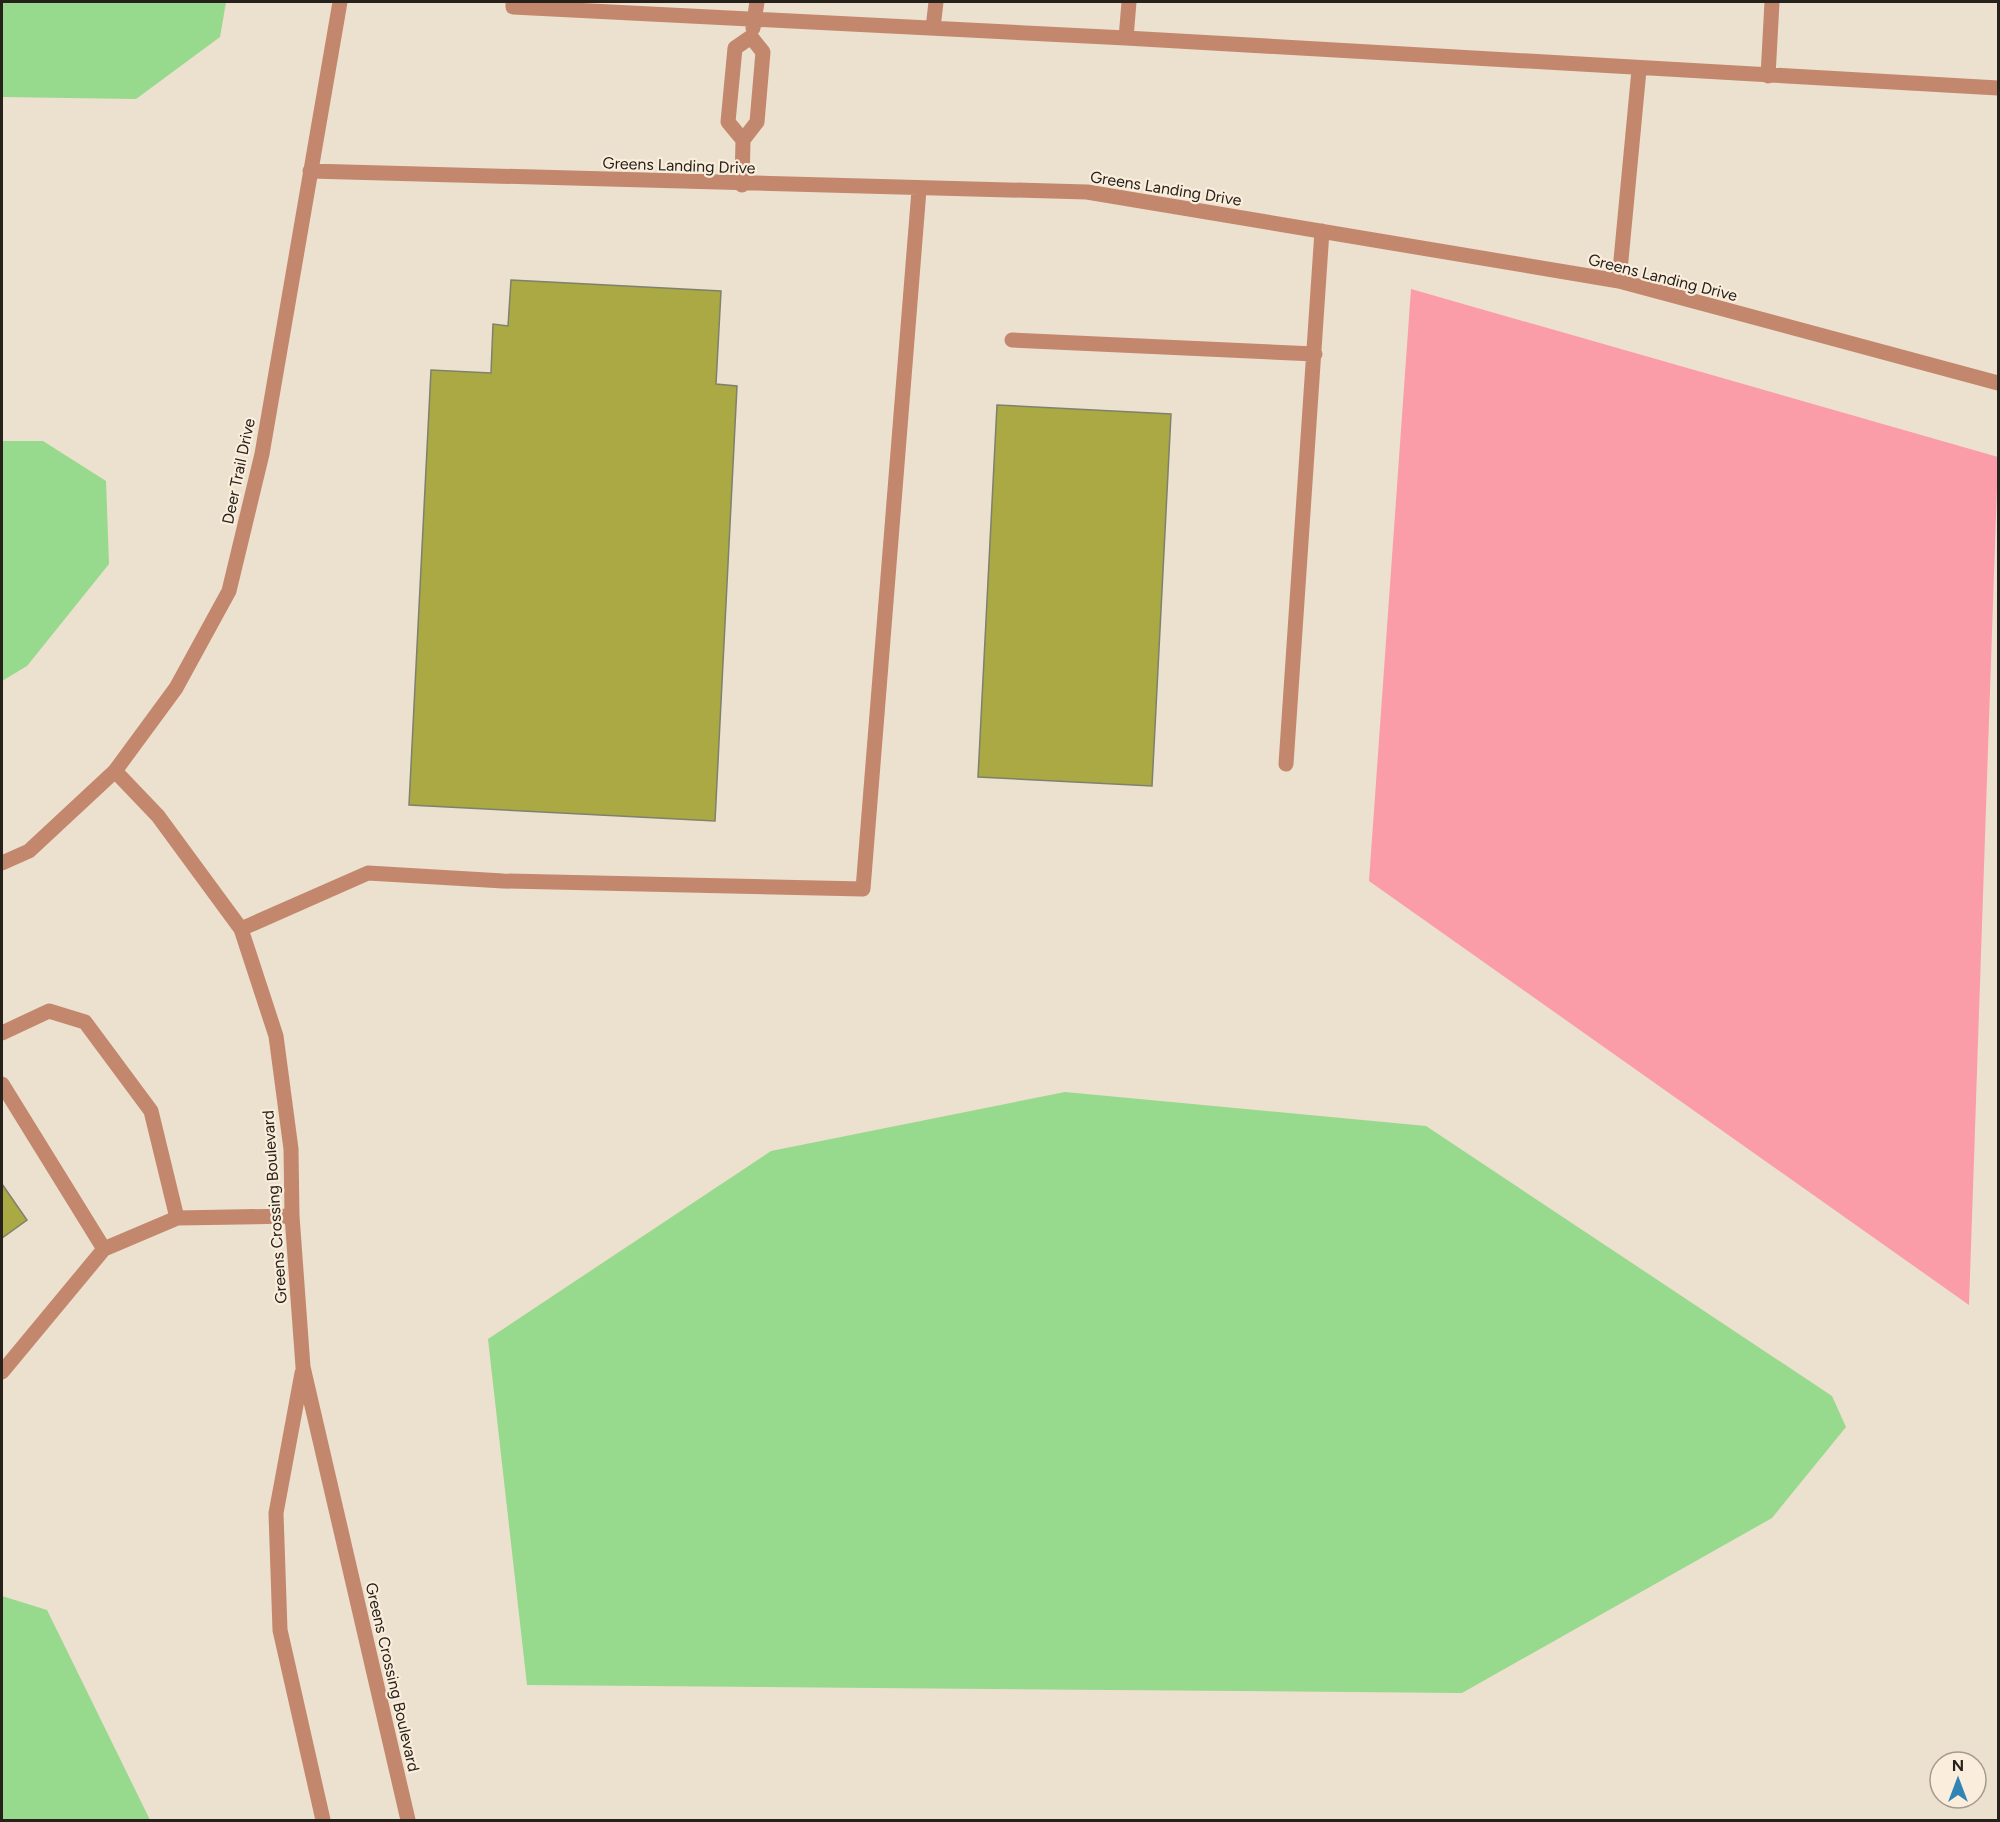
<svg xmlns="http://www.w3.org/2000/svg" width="2000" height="1822" font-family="Figtree,sans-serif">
	<rect width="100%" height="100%" fill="#ece0ce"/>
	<path fill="#fb9ca9" d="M1411,289L1998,457L1969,1305L1369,881Z"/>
	<path fill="#97d98d" d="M2,2H226L220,37L136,99L2,97Z
		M2,441H43L106,481L109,564L27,666L2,681Z
		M1065,1092L1426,1126L1832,1396L1846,1427L1772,1518L1462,1693L527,1685L488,1339L771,1151Z
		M2,1596L47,1610L150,1820H2Z"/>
	<path fill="#aaa944" stroke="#7f806d" stroke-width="1.5" d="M511,280L721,291L716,384L737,386L715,821L409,805L431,370L491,373L493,324L508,326Z
		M997,405L1171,414L1152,786L978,777Z
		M2,1184L27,1220L2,1238Z"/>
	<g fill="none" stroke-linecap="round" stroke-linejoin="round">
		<path stroke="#c3876d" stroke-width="15" d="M513,2V7L1126,38L1998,88
			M753,28L757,2
			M933,28L936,2
			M1126,38L1129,2
			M1768,76L1772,2
			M310,171L1087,192L1619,281L1998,383
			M742,185L743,140L757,122L763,52L751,37L735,48L728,122L743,140
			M1619,281L1639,70
			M1012,340L1315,354
			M1286,764L1322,231
			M115,771L158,816L241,929L276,1036L291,1149L292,1216L303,1367L408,1820
			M2,863L29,851L115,771L176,688L229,591L262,454L340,2
			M241,929L368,873L503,881L863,889L919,190
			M2,1033L49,1011L85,1022L151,1111L177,1218
			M2,1084L104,1249
			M2,1372L104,1249L177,1218L292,1216
			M302,1373L276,1513L280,1630L323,1820"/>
	</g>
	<g text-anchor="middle" stroke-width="4.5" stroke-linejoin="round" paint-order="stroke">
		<g font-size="16" fill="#26211b" stroke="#faeddb">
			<text transform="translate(679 165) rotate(2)" y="6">Greens Landing Drive</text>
			<text transform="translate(1166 188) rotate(9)" y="6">Greens Landing Drive</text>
			<text transform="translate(1663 277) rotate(14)" y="6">Greens Landing Drive</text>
			<text transform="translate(238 471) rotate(-78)" y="6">Deer Trail Drive</text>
			<text transform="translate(274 1207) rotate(-94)" y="6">Greens Crossing Boulevard</text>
			<text transform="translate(393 1677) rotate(77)" y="6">Greens Crossing Boulevard</text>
		</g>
	</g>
	<rect width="2000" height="1822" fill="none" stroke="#26211b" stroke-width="6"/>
	<g transform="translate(1958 1780)"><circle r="28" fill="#faeddb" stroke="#a59b8e" stroke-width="1.5"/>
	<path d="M0-4.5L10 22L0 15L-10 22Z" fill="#3284b5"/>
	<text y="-9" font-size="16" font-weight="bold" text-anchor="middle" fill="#26211b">N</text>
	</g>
</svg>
